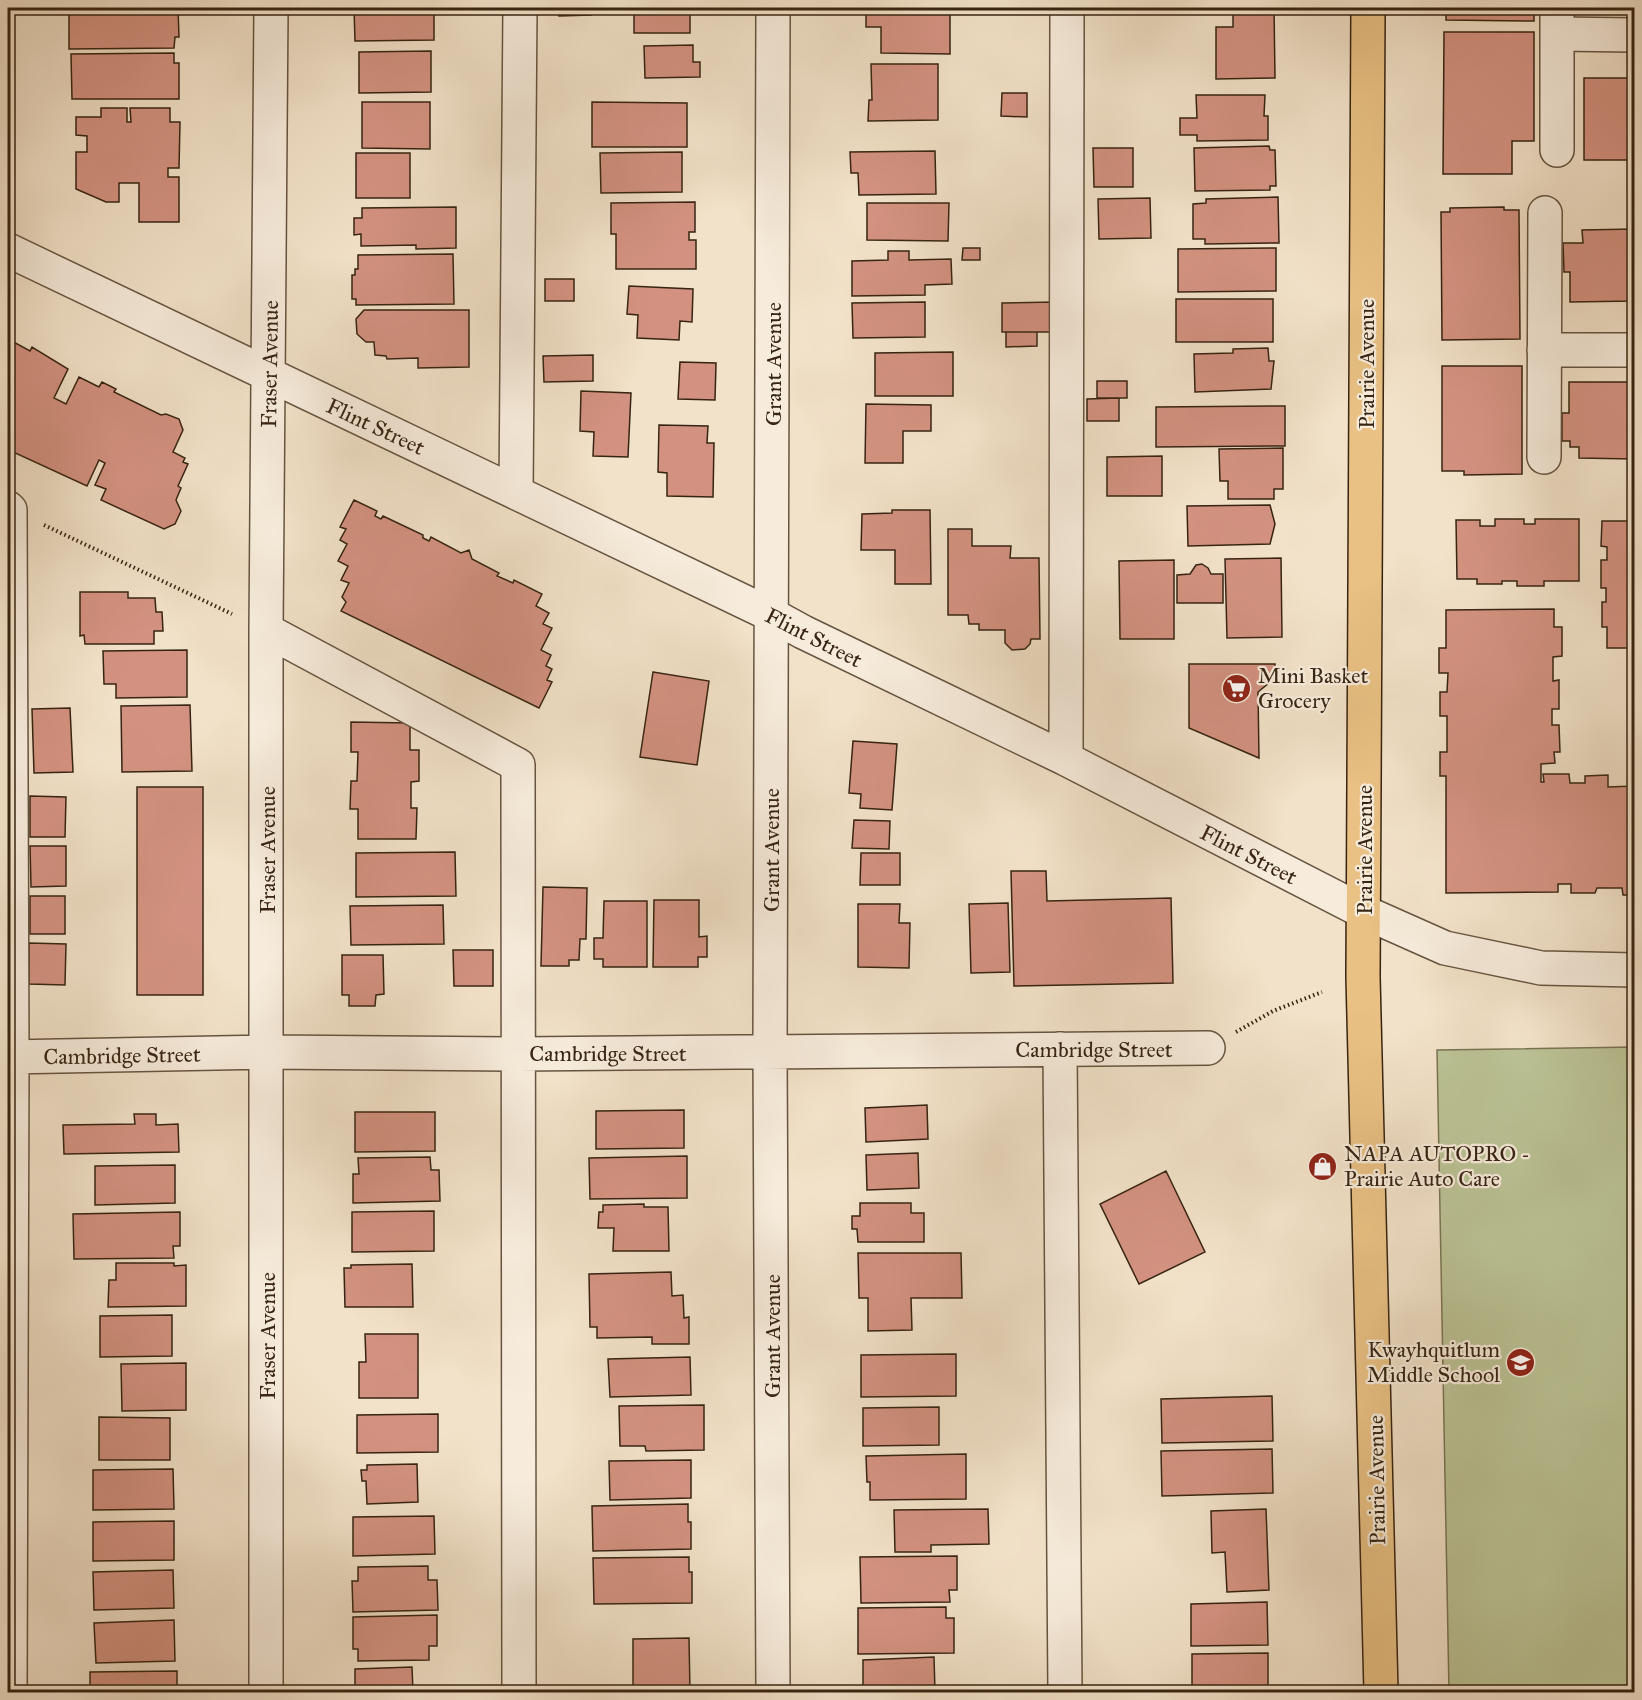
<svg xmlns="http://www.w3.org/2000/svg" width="1642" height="1700" font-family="'IM FELL Great Primer',serif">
	<rect width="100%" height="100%" fill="#f2e2c9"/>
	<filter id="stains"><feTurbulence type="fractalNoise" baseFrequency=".00333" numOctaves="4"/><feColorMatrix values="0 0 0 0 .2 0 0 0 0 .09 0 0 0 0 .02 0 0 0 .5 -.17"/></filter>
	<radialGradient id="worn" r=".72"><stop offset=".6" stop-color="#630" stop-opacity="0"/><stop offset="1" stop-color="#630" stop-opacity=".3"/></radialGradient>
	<path fill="#bbc396" stroke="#797454" stroke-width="1.5" d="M1634,1047V1692H1449L1437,1050Z"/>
	<path fill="#d39281" stroke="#372412" stroke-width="1.5" d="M69,8H178L179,37H175L174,48L69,49Z
		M354,8H434V40L355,41Z
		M559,8H591V15L559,16Z
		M634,8H690V33H634Z
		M866,8H950V54L881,53V27H866Z
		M1233,8H1274L1275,78L1216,79V27H1233Z
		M1446,8H1534V21L1446,20Z
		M1444,32H1534V141H1512V174H1443Z
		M693,45V62H700V77L645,78L644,46Z
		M431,51V92L359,93V52Z
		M174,53V63H179V99H72L71,54Z
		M871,64H938V120L868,121L869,100H872Z
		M1584,78H1634V160H1584Z
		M1002,93H1027V117L1001,116Z
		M1196,95H1265L1264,116H1268V140L1197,141V135H1180V118H1197Z
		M362,102H430V149L362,148Z
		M592,102L687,103V147H592Z
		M101,108H127V122H131L130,108H170V122H180L179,168H168V177H179V222H139V183H119V202H106L76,189V152H87V136L76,135V117H101Z
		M1269,146L1270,150H1275L1276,186H1270V190L1195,191L1194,148Z
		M1093,148H1133V187H1094Z
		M935,151L936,194L859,195L858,173H851L850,152Z
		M682,152V192L601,193L600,153Z
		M356,153H410V198H356Z
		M1278,197L1279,243L1205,244V239H1193V204L1206,203V199Z
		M1150,198L1151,238L1099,239L1098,199Z
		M695,202V232H689V240H696V269H616V234H611V203Z
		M867,203H949L948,241L867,240Z
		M456,207V248L416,249V245L361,246V234L354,235V218H362V208Z
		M1504,207V210H1519L1520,339L1442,340L1441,212H1450V208Z
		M1634,229V301L1570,302V272H1564L1563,243H1583L1582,230Z
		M963,248H980V260H962Z
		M1276,248V291L1178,292V249Z
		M888,251H909V260L951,259L952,284L925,285V295L852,296V261L888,260Z
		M453,254L454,304L356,305V299H352V275H355V269H358V255Z
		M545,279H574V301H545Z
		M629,286L693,289L692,322L680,321L679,340L637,338L638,315L627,314Z
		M1176,299H1273V342H1176Z
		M925,302V337L853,338L852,303Z
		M1055,302V332H1002V303Z
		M364,310H469V367L418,368V358L387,359L386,356L375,355L374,342H366L357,334L356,319Z
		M1006,332H1037V346L1006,347Z
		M8,339L30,351L32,347L68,369L54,398L66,404L79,377L99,387L102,382L116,389L114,392L161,415L166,414L179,419L183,430L173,452L185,458L183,462L188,464L178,486L181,488L176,500L181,511L175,524L164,529L101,500L106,489L95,485L105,463L99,460L87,486L9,450L8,453Z
		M1268,348L1269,361H1274L1271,389L1195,392L1194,354L1233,353V349Z
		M953,352V396H875V353Z
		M593,355V381L544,382L543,356Z
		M680,362L716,363L715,400L678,399Z
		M1442,366H1522V474L1464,475V471H1442Z
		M1097,381H1127V398H1097Z
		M1569,382H1634V459L1579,458V447H1570V441H1562V413H1569Z
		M581,391L631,393L628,457L593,456L594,432L580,431Z
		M1119,398V421H1087V399Z
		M866,404L931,405V431H903V463H865Z
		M1285,406V446L1156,447V407Z
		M659,425L708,426L707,443H714L713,497L667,496V473L658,472Z
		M1283,448V489H1274V499H1228V481H1220L1219,449Z
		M1162,456V496H1107V457Z
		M354,500L377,511L375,516L381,519L383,516L423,535V538L429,541L431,537L461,553L469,550L472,559L499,573L497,576L513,583L514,580L542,594L536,606L549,613L543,624L552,628L541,650L551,655L546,666L552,669L547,680L552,682L539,708L341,611L346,602L342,597L349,583L341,580L348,566L338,561L347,544L340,540L346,529L340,527Z
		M1270,505L1275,524L1270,544L1188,546L1187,506Z
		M892,510H930L931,584H895V550H861L862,514L892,513Z
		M1495,519H1524V524H1535V519H1579V581H1544V586H1517V581H1502V584H1477V579H1457L1456,520H1480V526H1495Z
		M1602,521H1634V648H1607V627H1602V602H1606V588H1601V560H1607V547L1601,546Z
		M948,529H972V546H1011L1010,558H1039L1040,639H1031L1030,644L1025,649L1012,650L1005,643V630H979V624H969L968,615H948Z
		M1281,558L1282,637L1227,638L1225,559Z
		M1174,560V639H1120L1119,561Z
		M1202,564L1208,568L1211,574H1223V603H1177V575L1190,574L1196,565Z
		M80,592H128V598H155L156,612H162L163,631H154V644H85L84,635L80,636Z
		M1554,609V627H1562V656L1553,657V681L1559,680V709H1552V725H1559L1560,752H1554L1555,763L1541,764V782H1544L1543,774H1569L1570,783H1585V776L1608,775V787L1634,786V895H1623L1622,888H1597L1595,893H1571V884H1558V892L1446,893V776H1440V752H1447V716H1440V692H1447L1448,673H1439V648H1446V610Z
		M187,650V697L116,698V684H104L103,651Z
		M1189,664H1275V678L1258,692L1259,758L1189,728Z
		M653,672L709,681L697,765L640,757Z
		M190,705L192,771L122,772L121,706Z
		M70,708L73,772L34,773L32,709Z
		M351,722L410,723V750H419V781L411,782V808H417L416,839H358V809H350L351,781H357L358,752H351Z
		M853,741L897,744L892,810L860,808L861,794L849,793Z
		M137,787H203V995H137Z
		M30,796L66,797L65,837H30Z
		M854,820L890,821L889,849L852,848Z
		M30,846H66V886L31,887Z
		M455,852L456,896L356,897V853Z
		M861,853H900V885H860Z
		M1011,871H1046L1047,901L1171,898L1173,983L1014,986Z
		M543,887L587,888L586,939H580L579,960H569V966H541Z
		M30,896H65V934H30Z
		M654,900H699V937L707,936V957H698V967H653Z
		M604,901H647V967H603V959H594V938H603Z
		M1008,903L1010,972L971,973L969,904Z
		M858,904H900L899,923H910L909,968L858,967Z
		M443,905L444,944L351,945L350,906Z
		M29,943L66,944L65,985L29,984Z
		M453,950H493V986H454Z
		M342,955H383L384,994L376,995L375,1006H349V995H342Z
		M927,1105L928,1139L866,1142L865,1108Z
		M684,1110V1148L596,1149V1111Z
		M355,1112H435V1151L355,1152Z
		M134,1114H156V1125L178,1124L179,1152L64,1154L63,1125L135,1124Z
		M918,1153L919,1188L867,1190L866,1155Z
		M687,1156V1198L590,1199L589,1158Z
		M430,1157L431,1170H439L440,1201L353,1203V1174H359L358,1158Z
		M175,1165V1203L95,1205V1166Z
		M1166,1171L1205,1252L1139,1284L1100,1204Z
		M860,1203H911V1213H924V1242H858L857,1229H852V1216H860Z
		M644,1204V1207H668L669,1251H613L614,1228H598L599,1212H603V1205Z
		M434,1211V1251L352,1252V1212Z
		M180,1212V1246H173L174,1258L74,1259L73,1214Z
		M858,1253H961L962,1298H911L912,1330L868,1331V1298H859Z
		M116,1263H174V1266L186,1265V1306L108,1307L109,1280H116Z
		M412,1264L413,1307H345L344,1268H351V1265Z
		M671,1272L672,1296L683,1295L684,1318L689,1317V1344H652V1337L597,1338V1327H590L589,1274Z
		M172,1315V1356L100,1357V1316Z
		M365,1334H418V1398H359V1362H366Z
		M956,1354V1396L861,1397V1355Z
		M690,1357L691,1395L610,1397L608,1359Z
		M186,1363V1410L122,1411L121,1364Z
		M1272,1396L1273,1441L1162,1443L1161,1399Z
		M704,1405V1450L646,1451L645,1446H620L619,1406Z
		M939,1407V1445L863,1446V1408Z
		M438,1414V1452L357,1453V1415Z
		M99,1417L170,1418V1460H99Z
		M1272,1449L1273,1493L1162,1496L1161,1451Z
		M966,1454V1499L870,1500V1482H867L866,1456Z
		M691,1460V1498L610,1500L609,1461Z
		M417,1464L418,1502L367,1504L366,1481H362L361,1470H367V1465Z
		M173,1469L174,1509L93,1510V1470Z
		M688,1504V1522H691V1549L593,1551L592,1506Z
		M988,1509L989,1544L931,1545V1552H895L894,1510Z
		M1266,1509L1269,1590L1227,1592L1225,1552L1212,1553L1211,1511Z
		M434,1516L435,1554L353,1556V1517Z
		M174,1521V1560L93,1561V1522Z
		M957,1556V1590H949L950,1602L861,1603L860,1557Z
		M689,1557V1572H692V1603L594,1604L593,1558Z
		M428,1566V1580H437L438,1610L353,1612L352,1581H358V1567Z
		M173,1570L174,1608L94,1610L93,1572Z
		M1267,1602L1268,1645L1191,1646V1604Z
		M946,1607V1618H954V1653L858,1654V1608Z
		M437,1615V1646H429V1660L358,1661V1649H353V1617Z
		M174,1620L175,1661L96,1663L94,1623Z
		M689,1638L690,1692H633V1639Z
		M1268,1653V1692H1192V1654Z
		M934,1657L935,1692H863V1660Z
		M412,1667L413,1692H355V1669Z
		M177,1671V1692H90V1672Z"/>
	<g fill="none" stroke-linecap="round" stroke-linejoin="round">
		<defs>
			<path id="minor" d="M773,8L770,1052L773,1692
				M1557,34L1634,35
				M1557,150V8
				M8,250L772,615L803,632L1066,759L1364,912L1445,948L1541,968L1634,970
				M1544,350H1634
				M1544,457L1545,213
				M516,492L520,8
				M8,508L10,510L12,1057L10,1692
				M266,630L518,765L519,1692
				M1066,759L1067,8
				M1060,1049L1065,1692
				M8,1057L267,1052L519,1054L1208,1048
				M266,1692V630L271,8"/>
			<path id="major" d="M1368,8L1363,977L1381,1692"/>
		</defs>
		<use href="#minor" stroke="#665440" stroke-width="36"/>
		<use href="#major" stroke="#372412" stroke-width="36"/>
		<path stroke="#372412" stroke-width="4" stroke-dasharray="1.5 3" stroke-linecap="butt" d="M44,525L232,614
			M1236,1032L1273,1011L1322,992"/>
		<use href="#minor" stroke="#f7ecdc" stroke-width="33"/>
		<use href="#major" stroke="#e9c184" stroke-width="33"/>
	</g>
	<defs>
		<symbol id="supermarket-disc" viewBox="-11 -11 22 22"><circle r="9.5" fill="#8f2418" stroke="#f7ecdc"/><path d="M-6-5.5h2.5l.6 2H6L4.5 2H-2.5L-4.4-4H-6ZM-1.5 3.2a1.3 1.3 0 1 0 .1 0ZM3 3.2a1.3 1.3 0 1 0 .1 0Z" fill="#fff"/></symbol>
		<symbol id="shop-disc" viewBox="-11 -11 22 22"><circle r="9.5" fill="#8f2418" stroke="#f7ecdc"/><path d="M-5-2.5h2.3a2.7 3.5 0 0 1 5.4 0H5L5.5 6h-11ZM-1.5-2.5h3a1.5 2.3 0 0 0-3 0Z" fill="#fff"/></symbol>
		<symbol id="school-disc" viewBox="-11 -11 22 22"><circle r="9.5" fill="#8f2418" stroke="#f7ecdc"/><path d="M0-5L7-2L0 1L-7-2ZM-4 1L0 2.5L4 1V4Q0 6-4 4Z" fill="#fff"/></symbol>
	</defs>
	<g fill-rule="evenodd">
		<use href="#supermarket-disc" x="1220" y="672" width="33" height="33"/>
		<use href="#shop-disc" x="1306" y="1150" width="33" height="33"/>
		<use href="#school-disc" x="1504" y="1346" width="33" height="33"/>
	</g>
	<g text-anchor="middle" stroke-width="4.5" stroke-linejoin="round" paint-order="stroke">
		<g font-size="22" fill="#372412" stroke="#f7ecdc">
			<text transform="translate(269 364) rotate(-89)" y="8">Fraser Avenue</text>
			<text transform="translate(773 364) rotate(-90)" y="8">Grant Avenue</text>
			<text transform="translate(1366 364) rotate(-90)" y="8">Prairie Avenue</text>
			<text transform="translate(376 426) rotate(25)" y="8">Flint Street</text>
			<text transform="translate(814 637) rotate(27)" y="8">Flint Street</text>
			<text transform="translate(267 850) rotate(-90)" y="8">Fraser Avenue</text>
			<text transform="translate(771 850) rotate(-90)" y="8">Grant Avenue</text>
			<text transform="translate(1364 850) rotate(-90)" y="8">Prairie Avenue</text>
			<text transform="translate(1249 854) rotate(27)" y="8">Flint Street</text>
			<text x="1094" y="1057">Cambridge Street</text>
			<text x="608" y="1061">Cambridge Street</text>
			<text transform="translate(122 1055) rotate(-1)" y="8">Cambridge Street</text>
			<text transform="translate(267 1336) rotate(-90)" y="8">Fraser Avenue</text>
			<text transform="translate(772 1336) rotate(-90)" y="8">Grant Avenue</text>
			<text transform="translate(1376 1480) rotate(-91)" y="8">Prairie Avenue</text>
		</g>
		<g font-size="22" fill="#372412" stroke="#f7ecdc" text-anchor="start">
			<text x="1258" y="683">Mini Basket<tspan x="1258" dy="25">Grocery</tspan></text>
			<text x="1344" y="1161">NAPA AUTOPRO -<tspan x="1344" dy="25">Prairie Auto Care</tspan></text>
			<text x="1500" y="1357" text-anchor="end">Kwayhquitlum<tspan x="1500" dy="25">Middle School</tspan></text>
		</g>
	</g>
	<rect width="1642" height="1700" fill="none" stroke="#f2e2c9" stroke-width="30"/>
	<rect x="9" y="9" width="1624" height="1682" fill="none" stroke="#372412" stroke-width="3"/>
	<rect x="15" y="15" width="1612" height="1670" fill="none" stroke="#372412" stroke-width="1.5"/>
	<rect width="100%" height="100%" filter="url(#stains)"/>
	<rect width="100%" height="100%" fill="url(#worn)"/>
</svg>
